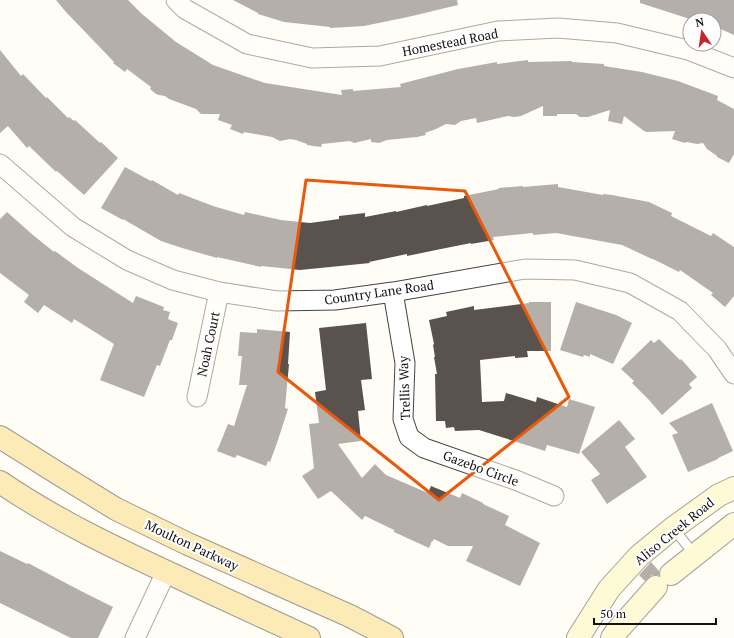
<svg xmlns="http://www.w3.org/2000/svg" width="734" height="638" font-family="'PT Serif',serif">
	<rect width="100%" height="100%" fill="#fffdf5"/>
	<path fill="#5a524d" d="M56,0H128L142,14L176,42L213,65L265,83L342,95L341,90L353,89V91L401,87L400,84L458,69L497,62V64L528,60V62L572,61V62L604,64V66L642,72L678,81L718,96L717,100L734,109V154L729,163L717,157V156L707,149L703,143L697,144L686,142L685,143L672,139L675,131L647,132L644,131L624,116L622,124L608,121L610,110L588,117H580L576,114H557V116H543V106L521,116L514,117L508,116L477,123L476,118L461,121L455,125L446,124L436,129L425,133L426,135L417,137L387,140L379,143L371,142V139L354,143L350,141L322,144L321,147L307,145V144L296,140L290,139L280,141L272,137L244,132L243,134L230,129L232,125L218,120L220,114H201L196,109L169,99L165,96L159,95L156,94L150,89L151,87L127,69L125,72L113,63L114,62L66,12Z
		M233,0H457L458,5L408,17L364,26L330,28V27L284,22L258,14V13Z
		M640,0H734V35L714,26V20H693L640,3Z
		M0,50L21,76L23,74L46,98L47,97L68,118L69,117L74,121L75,120L100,143L101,142L118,158L84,195L57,171L56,172L29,146L27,148L8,126L0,133Z
		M125,167L151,181L152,180L178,195L179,193L213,206L244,215L245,212L281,220L310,223L339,219V216L365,213V217L396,211V212L427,205V206L464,198V196L499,189L498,188L523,186V187L558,184V187L603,195V194L612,195L649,202L672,213L671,216L711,236L713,233L734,247V296L725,307L711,295L713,293L680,270L679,272L653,259H652L622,245L556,233L533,235V233L493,237L494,240L471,244V243L441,249L407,256V254L369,262L370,263L300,270L261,266V267L217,257V258L182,248L161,241L123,219V220L101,208Z
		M7,212L33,235L54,252L55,251L78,268L133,303L136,296L164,307L163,310L170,312L168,319L178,323L172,340H170L160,366L157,365L144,397L100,380L114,344L74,319L72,323L44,305L38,313L24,302L29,295L0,273V219Z
		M529,302H551V351H527L528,357L515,358V356L480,360L482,402L504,401L506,393L536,402L537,397L567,407L569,399L595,407L579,454L547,445L545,451L479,430L455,431L454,427L446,428L445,421H436L435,374H437L434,357H435L433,345L434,344L429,320L447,316L446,312L474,306V310L529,303Z
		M576,302L616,315L632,323L613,364L590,354V357L584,355L583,357L560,350Z
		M366,323L372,379L361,380L365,410L358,411L361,441L338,444L362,478L375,464L386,475L428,493L431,486L460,498L462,493L483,503V504L509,516L505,525L540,543L520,586L466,561L473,546H448L434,539L433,541H432L429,548L394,532V530L365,516L362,520L331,491L318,499L302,476L314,468L309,424L319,423L315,392L326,390L319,328Z
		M257,329L290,332L288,364H289L285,408L288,409L277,443L270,462L268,461L266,466L237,455L235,458L217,451L228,424L234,426L247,385H239L242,356H238L240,332L257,333Z
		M659,339L680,360L681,359L697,377L689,384L692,388L662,415L649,400L632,383L634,381L621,369L651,340L654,343Z
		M712,403L733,451L718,458V459L688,472L672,435L678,433L669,423Z
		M619,420L635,439L625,447L647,477L607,504L591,480L600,474L581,452Z
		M0,551L27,564L28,563L79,590L113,607L98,638H71L0,603Z
		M651,562L659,571V575H652L645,581L639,575Z"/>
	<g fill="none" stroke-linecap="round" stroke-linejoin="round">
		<defs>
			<path id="lane" d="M673,528L695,555"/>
			<path id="street" d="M176,0L185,9L247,44L312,58L380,56L498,31L558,28L617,33L688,50L734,68
				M0,164L73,227L127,260L173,280L219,292L277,301L335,300L393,292L525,269L575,270L630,283L680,311L717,349L734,374
				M393,292L405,363L403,419L409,437L424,448L518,481L554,496
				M197,397L219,292
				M135,638L166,572"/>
			<path id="secondary" d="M671,574L734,524
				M578,638L609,589L639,556L673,528L719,495L734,488
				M612,638L616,632L656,587"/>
			<path id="primary" d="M0,437L59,474L116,509L188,544L350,616L392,638
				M0,482C57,521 119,550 182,579C224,599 266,618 309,638"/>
		</defs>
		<use href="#lane" stroke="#444" stroke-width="11"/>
		<use href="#street" stroke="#444" stroke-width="21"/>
		<use href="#secondary" stroke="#333" stroke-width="24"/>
		<use href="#primary" stroke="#222" stroke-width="24"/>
		<use href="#lane" stroke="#fff" stroke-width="9"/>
		<use href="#street" stroke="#fff" stroke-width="19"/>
		<use href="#secondary" stroke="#fff6b0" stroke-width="22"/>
		<use href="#primary" stroke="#f9d66b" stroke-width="22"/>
	</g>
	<path d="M0 0H734V638H0ZM306,180L465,191L569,397L439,500L278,372Z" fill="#fffdf5" fill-opacity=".55" fill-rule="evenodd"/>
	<path fill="none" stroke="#e8590c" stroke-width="3" stroke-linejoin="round" d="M306,180L465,191L569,397L439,500L278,372Z"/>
	<g text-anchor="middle" stroke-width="4" stroke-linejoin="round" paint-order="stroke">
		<g font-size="13" fill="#111" stroke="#fff">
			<text transform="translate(450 42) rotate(-11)" y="5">Homestead Road</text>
			<text transform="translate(379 292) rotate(-8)" y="5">Country Lane Road</text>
			<text transform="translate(208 344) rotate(-78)" y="5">Noah Court</text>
			<text transform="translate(404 388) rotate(-92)" y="5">Trellis Way</text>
			<text transform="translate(481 468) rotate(20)" y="5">Gazebo Circle</text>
			<text transform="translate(674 531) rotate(-39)" y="5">Aliso Creek Road</text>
			<text transform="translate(192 545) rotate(25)" y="5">Moulton Parkway</text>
		</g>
	</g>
	<g transform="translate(702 32) rotate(347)"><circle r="19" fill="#ffffff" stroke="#a0a0a0"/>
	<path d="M0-3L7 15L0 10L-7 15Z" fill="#c4262e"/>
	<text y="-6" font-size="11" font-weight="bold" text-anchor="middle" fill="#111111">N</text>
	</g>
	<path d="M594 618v6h122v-6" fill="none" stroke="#111111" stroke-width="2"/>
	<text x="600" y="618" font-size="12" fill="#111111" stroke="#ffffff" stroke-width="3" paint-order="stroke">50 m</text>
</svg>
